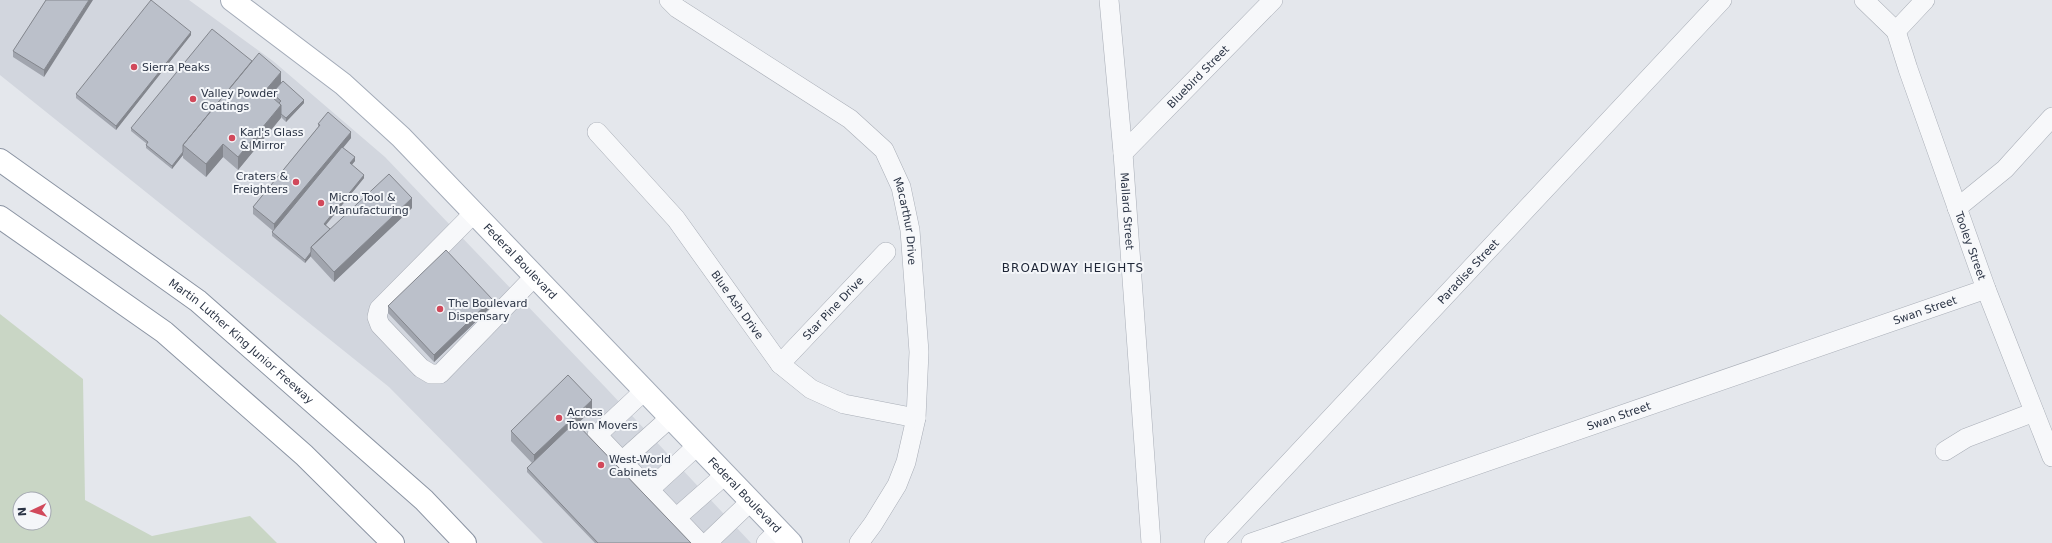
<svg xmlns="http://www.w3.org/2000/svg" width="2052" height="543" font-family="'DejaVu Sans',sans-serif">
	<rect width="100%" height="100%" fill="#e4e7ec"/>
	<path fill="#d2d6de" d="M0,0H189L273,61L385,157L607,389L751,543H543L389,387L0,75Z"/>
	<path fill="#c9d6c5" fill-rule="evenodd" d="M0,314L83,379L85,500L152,536L250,516L277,543H0ZM20,499H44V523H20Z"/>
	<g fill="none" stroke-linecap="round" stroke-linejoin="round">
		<defs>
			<g id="minor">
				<path id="s1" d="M669,0L677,8L850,119L884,150L901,187L910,230L919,352L916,418L906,462L897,485L873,524L859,543"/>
				<path id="s2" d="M1109,0L1123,153L1151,543"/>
				<path id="s3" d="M1864,0L1896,31L1908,69L1986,289L2052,457"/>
				<path d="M1896,31L1925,0"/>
				<path id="s4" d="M597,132L676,219L780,364L811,389L844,404L916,418"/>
				<path id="s5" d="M1123,153L1273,0"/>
				<path d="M1957,208L2005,169L2052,117"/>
				<path d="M474,213L379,309L377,317L380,325L421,368L431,374H440L535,276"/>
				<path id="s6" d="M780,364L886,252"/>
				<path d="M644,391L597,435L700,543"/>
				<path d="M1945,451L1966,438L2034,412"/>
				<path d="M622,461L671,417"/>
				<path d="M649,490L698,445"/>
				<path d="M676,518L726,474"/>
				<path d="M707,543L751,501"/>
				<path d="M766,543L779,530"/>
				<path id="s7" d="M1214,543L1722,0"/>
				<path id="s8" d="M1251,543L1986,289"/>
			</g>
			<g id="major">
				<path id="s9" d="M232,0L343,84L401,137L791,543"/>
			</g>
			<g id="highway">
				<path id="s10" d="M0,160L198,301L424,500L465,543"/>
				<path d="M0,217L164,332L304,455L393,543"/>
			</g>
		</defs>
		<use href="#minor" stroke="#a9aeb7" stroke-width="20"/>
		<use href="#major" stroke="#a3abb8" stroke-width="24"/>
		<use href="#highway" stroke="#8b94a3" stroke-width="24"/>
		<use href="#minor" stroke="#f7f8fa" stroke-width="19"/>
		<use href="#major" stroke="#fff" stroke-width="22"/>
		<use href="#highway" stroke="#fff" stroke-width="22"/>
	</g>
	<path fill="#a1a5ae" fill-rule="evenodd" d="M46,0L44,77L13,57V51Z
		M191,35L116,130L76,98V94Z
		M252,61L281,84L304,103L286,122L281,117L238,170L223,157L206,177L183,158V155L172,169L146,148V145L147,144L131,131V128ZM272,95V97L279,103L271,96Z
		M318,124L351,138L343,148L355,161L351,165L364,178L326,225L330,229L412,208L334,282L311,257V256L305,263L272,236V232L273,231L253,214V207L318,127Z
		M388,306H492L434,362L388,313Z
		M592,410L577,424L691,543H595L527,472V468L532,463L511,441V431Z"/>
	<path fill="#83868d" d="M89,0H93L44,77V70Z
		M191,32V35L116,130V126Z
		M281,72V85L272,93V95L265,104V91Z
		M304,100V103L286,122V118Z
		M281,105V118L238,170V157Z
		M351,132V138L274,231V224Z
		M223,144V157L206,177V164Z
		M183,152V155L172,169V166Z
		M355,157V161L350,167V163Z
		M364,175V178L324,227V224Z
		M412,198V208L334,282V272Z
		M311,252V256L305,263V260Z
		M492,299V306L434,362V355Z
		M592,400V410L534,465V455Z"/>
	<path fill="#bbc0ca" stroke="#83868d" d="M46,0H89L44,70L13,51Z
		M151,0L191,32L116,126L76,94Z
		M212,29L252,61L183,145V152L172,166L146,145L148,142L131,128Z
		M259,53L281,72L265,91L281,105L238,157L223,144L206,164L183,145Z
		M283,81L304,100L286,118L281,114V105L279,103L281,101L272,93Z
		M328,112L351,132L274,224L253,207L320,125L318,124Z
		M342,147L355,157L350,163L364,175L324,224L330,229L311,247V252L305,260L272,232Z
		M389,174L412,198L334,272L311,247Z
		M446,250L492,299L434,355L388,306Z
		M568,375L592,400L534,455L511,431Z
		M575,422L691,543H598L527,468Z"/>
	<g fill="#d1495b" stroke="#f4f6f9" stroke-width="1.5">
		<circle cx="134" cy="67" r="4"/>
		<circle cx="193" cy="99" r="4"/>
		<circle cx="232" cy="138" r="4"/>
		<circle cx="296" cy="182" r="4"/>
		<circle cx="321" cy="203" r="4"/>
		<circle cx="440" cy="309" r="4"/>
		<circle cx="559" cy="418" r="4"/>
		<circle cx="601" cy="465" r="4"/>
	</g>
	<g text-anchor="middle" stroke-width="4" stroke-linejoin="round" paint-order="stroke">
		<g font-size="11" fill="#2b3445" stroke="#f4f6f9" text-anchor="start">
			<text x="142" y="71">Sierra Peaks</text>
			<text x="201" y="97">Valley Powder<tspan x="201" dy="13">Coatings</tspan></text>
			<text x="240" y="136">Karl's Glass<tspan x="240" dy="13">&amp; Mirror</tspan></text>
			<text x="288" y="180" text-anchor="end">Craters &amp;<tspan x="288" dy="13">Freighters</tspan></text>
			<text x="329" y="201">Micro Tool &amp;<tspan x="329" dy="13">Manufacturing</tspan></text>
			<text x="448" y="307">The Boulevard<tspan x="448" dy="13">Dispensary</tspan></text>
			<text x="567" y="416">Across<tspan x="567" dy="13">Town Movers</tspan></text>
			<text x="609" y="463">West-World<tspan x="609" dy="13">Cabinets</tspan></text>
		</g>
		<g font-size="11" fill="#2b3445" stroke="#f4f6f9">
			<text dy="4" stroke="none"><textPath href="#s5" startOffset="107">Bluebird Street</textPath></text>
			<text dy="4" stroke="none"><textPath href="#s2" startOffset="212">Mallard Street</textPath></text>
			<text dy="4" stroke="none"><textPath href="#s1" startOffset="338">Macarthur Drive</textPath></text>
			<text dy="4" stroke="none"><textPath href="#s3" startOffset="272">Tooley Street</textPath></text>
			<text dy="4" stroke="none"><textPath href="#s9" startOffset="390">Federal Boulevard</textPath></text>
			<text dy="4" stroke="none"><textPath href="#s7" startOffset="372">Paradise Street</textPath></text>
			<text dy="4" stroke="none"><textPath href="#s4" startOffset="223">Blue Ash Drive</textPath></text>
			<text dy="4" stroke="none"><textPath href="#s6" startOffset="77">Star Pine Drive</textPath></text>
			<text dy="4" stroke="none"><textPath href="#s8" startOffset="713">Swan Street</textPath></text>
			<text dy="4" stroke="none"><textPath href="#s10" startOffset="302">Martin Luther King Junior Freeway</textPath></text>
			<text dy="4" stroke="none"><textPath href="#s8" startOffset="389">Swan Street</textPath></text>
			<text dy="4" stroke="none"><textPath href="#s9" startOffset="714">Federal Boulevard</textPath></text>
		</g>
		<g font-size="12" letter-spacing="1" fill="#1d2536" stroke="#f4f6f9">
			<text x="1073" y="272">BROADWAY HEIGHTS</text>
		</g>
	</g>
	<g transform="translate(32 511) rotate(266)"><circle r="19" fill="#f4f6f9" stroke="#a4a8b1"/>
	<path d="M0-3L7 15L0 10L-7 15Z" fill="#d1495b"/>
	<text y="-6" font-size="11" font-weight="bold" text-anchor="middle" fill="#2b3445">N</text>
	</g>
</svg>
